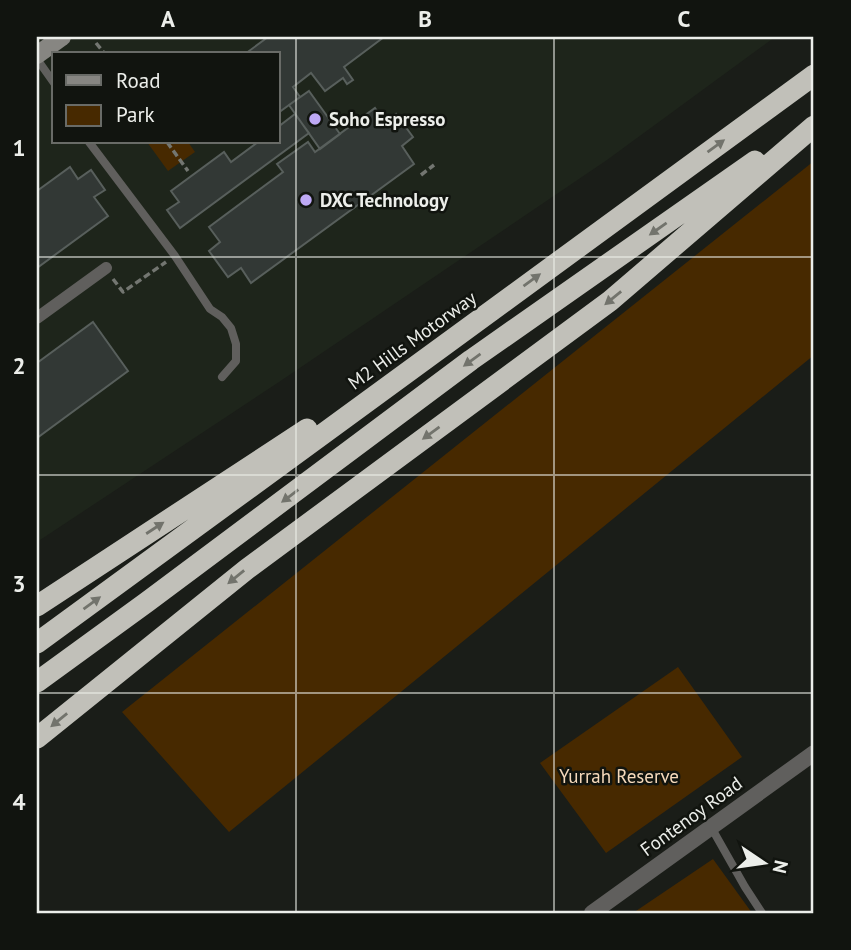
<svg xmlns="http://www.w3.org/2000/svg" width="851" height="950" font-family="'PT Sans',sans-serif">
	<rect width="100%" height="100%" fill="#1a1d18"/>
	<path fill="#1e251b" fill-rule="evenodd" d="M37,37H775L607,160L282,380L37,542ZM54,54H278V142H54Z"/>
	<path fill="#472900" d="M147,142H188L195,152L168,171Z
		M814,161V355L229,832L122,712Z
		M678,667L742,757L606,853L540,763Z
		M713,859L752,913H633Z"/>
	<path fill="#323835" stroke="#585f5c" stroke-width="2" d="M268,37H384L344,67L353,80L347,84L343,78L325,91L311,73L293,87L300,97L278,113V54H245Z
		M309,91L340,134L320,149L289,105Z
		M375,108L385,122L396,114L413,137L402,146L414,164L251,283L241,268L228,277L209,251L220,242L209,227L283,172L277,164L308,142L315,152Z
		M295,114L309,133L180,228L167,210L179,202L171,191L224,152L231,162L258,142H278V127Z
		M70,167L78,179L91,170L105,190L94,197L108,216L37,268V191Z
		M93,322L128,371L37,438V363Z"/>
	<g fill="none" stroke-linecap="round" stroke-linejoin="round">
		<path stroke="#737671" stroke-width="3.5" stroke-dasharray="7 3.5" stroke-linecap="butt" d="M96,43L105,54
			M167,142L188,171
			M421,175L434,165
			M113,279L123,292L166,262"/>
		<path stroke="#605f5d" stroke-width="8" d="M37,59L54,83
			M89,142L175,256L210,309L222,317L231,328L236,344V361L222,377
			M711,827L745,887L762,913"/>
		<path stroke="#605f5d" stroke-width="12" d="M37,318L106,268"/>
		<path stroke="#605f5d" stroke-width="16" d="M592,913L814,753"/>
		<path stroke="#878682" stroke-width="18" d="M37,55L62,37"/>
		<path stroke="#c1c0b9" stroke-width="21" d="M37,606L307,429
			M37,643L814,75
			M37,682L147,602L471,360L755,161
			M37,738L247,569L610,301L814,126"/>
	</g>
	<defs><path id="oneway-solid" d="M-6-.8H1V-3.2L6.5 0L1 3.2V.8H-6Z" transform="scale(1.75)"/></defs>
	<g fill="#72736c">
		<use href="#oneway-solid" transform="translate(716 146) rotate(-36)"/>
		<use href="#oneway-solid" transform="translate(658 229) rotate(145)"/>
		<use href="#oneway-solid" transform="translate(532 280) rotate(-36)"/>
		<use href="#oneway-solid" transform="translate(613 298) rotate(141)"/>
		<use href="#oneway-solid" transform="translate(472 360) rotate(144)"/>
		<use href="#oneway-solid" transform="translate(431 433) rotate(144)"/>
		<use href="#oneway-solid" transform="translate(290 496) rotate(143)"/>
		<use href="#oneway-solid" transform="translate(155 528) rotate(-33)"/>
		<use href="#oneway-solid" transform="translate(236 577) rotate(141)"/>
		<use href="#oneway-solid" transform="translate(92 603) rotate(-36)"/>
		<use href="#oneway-solid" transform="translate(59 720) rotate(141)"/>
	</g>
	<path fill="none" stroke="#eceeea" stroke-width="2" stroke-opacity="0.55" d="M296,37V913M554,37V913M37,257H814M37,475H814M37,693H814"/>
	<g fill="#bea9f5" stroke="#11140f" stroke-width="2.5">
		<circle cx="315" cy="119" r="7"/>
		<circle cx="306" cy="200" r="7"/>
	</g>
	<g text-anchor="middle" stroke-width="5" stroke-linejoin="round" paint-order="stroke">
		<g font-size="19" font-weight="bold" fill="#eceeea" stroke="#11140f" text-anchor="start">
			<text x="329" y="126">Soho Espresso</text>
			<text x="320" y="207">DXC Technology</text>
		</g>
		<g font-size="19" fill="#eceeea" stroke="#11140f">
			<text transform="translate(412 340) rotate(-36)" y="7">M2 Hills Motorway</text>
			<text transform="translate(691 816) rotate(-36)" y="7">Fontenoy Road</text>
		</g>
		<g font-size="19" fill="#f5d9bb" stroke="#11140f">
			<text x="619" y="783">Yurrah Reserve</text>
		</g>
	</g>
	<rect width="851" height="950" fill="none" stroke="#11140f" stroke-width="77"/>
	<rect x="52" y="52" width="228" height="91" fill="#11140f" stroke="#696b67" stroke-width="2"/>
	<rect x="66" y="75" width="35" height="10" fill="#878682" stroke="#696b67" stroke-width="2"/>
	<text x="116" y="88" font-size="21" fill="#eceeea">Road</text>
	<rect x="66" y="105" width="35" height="21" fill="#472900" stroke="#696b67" stroke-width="2"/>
	<text x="116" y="122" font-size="21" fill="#eceeea">Park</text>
	<g transform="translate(764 863) rotate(103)" stroke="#11140f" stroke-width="5" paint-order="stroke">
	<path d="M0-5L12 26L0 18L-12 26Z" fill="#eceeea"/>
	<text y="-10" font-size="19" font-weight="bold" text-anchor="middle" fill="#eceeea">N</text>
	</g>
	<rect x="38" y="38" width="774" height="874" fill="none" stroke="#eceeea" stroke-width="2.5"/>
	<g font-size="23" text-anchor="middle" font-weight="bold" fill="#eceeea">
		<text x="168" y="27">A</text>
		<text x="425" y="27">B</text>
		<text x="684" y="27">C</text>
		<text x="19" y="156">1</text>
		<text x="19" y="374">2</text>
		<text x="19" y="592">3</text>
		<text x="19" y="810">4</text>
	</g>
</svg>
